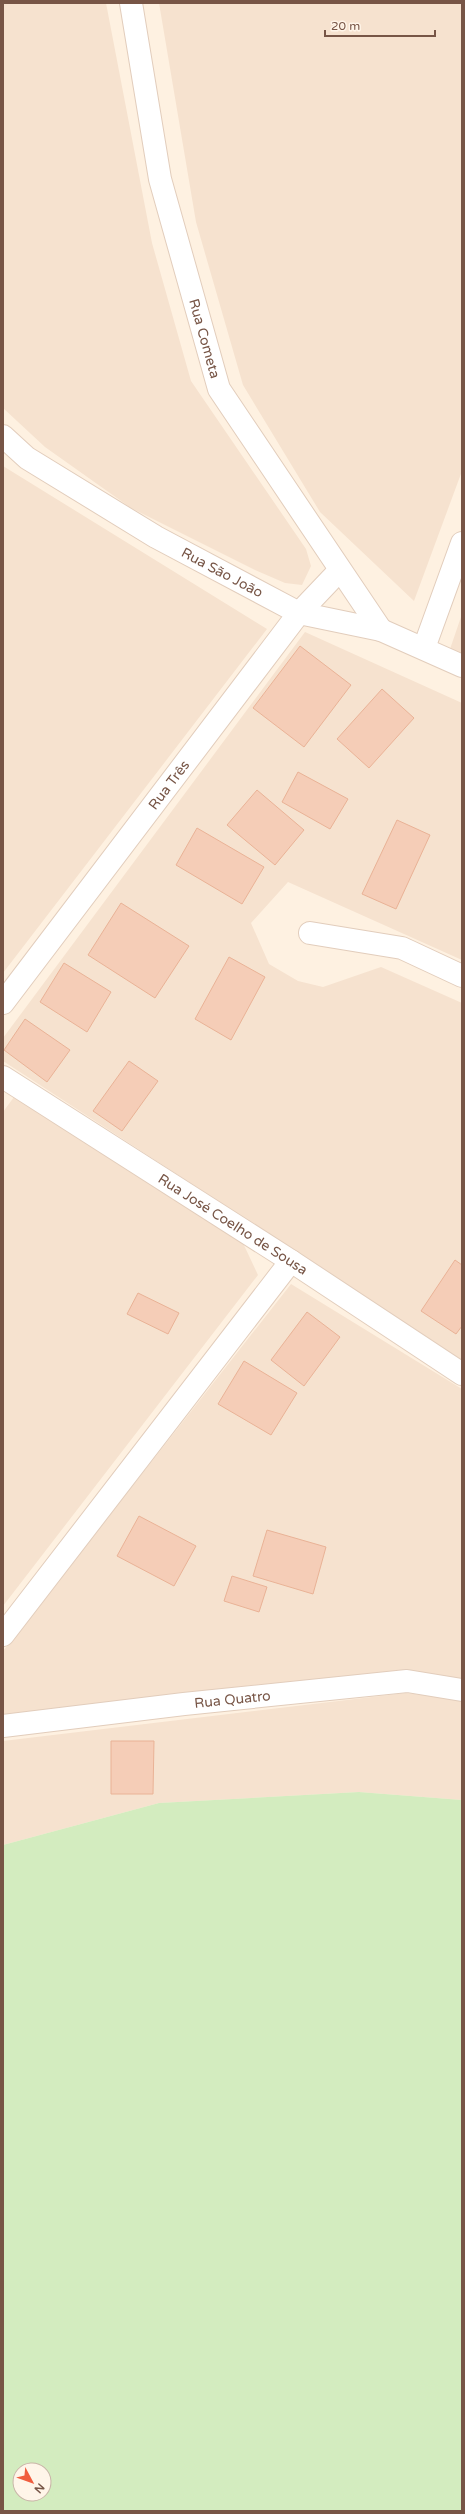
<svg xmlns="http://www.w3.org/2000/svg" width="465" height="2514" font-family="'Varela Round',sans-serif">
	<rect width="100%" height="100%" fill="#fef1e1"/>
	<path fill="#f6e2cf" d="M3,3H106L152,243L191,381L306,549L311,566L302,585L285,583L255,570L131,508L45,447L3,408Z
		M159,3H462V471L414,601L320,512L243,385L196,222Z
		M3,466L267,629L3,973Z
		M462,614V658L449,652Z
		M305,632L462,703V960L288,882L251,923L269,964L298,981L323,987L381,967L462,1003V1360L3,1061V1038Z
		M14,1097L242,1241L258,1275L3,1606V1112Z
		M291,1284L462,1389V1681L409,1672L253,1685L3,1718V1651Z
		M406,1693L462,1700V1800L359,1792L159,1803L3,1845V1741Z"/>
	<path fill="#d3ecbf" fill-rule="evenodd" d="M359,1792L462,1800V2511H3V1845L159,1803ZM20,2470H44V2494H20Z"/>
	<path fill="#f5cdb7" stroke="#e9b296" d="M300,646L351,685L304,747L253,708Z
		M382,689L414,718L369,768L337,739Z
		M298,772L348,799L330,829L282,802Z
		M257,790L304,830L275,865L227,825Z
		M397,820L430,835L396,909L362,894Z
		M197,828L264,867L242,904L176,865Z
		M121,903L189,946L155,998L88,955Z
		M229,957L265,977L231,1040L195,1019Z
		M64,963L111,992L87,1032L40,1002Z
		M25,1019L70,1050L47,1082L4,1050Z
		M129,1061L158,1081L122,1131L93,1111Z
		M455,1260L462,1265V1326L456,1334L421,1311Z
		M138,1293L179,1313L168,1334L127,1314Z
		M307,1312L340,1337L304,1386L271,1360Z
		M244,1361L297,1393L271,1435L218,1404Z
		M139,1516L196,1546L174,1586L117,1556Z
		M267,1530L326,1547L313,1594L253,1576Z
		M232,1576L267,1587L259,1612L224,1601Z
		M111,1741H154L153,1794H111Z"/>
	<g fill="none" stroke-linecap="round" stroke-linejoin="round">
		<defs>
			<g id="minor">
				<path id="s1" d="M131,3L160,179L219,389L381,630"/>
				<path id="s2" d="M3,436L27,458L156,537L299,613L381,630L462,666"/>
				<path d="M424,648L462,543"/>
				<path d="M310,933L402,948L462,976"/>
				<path id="s3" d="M3,1003L299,613L339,571"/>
				<path id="s4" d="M3,1077L291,1261L462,1374"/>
				<path d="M3,1635L291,1261"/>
				<path id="s5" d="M3,1726L184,1704L407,1681L462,1690"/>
			</g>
		</defs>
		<use href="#minor" stroke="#e2cdbc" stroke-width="24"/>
		<use href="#minor" stroke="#fff" stroke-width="22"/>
	</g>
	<g text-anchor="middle" stroke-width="3" stroke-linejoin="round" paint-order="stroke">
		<g font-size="14" fill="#775546" stroke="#fff5e9">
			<text dy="5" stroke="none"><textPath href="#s1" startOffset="344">Rua Cometa</textPath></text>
			<text dy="5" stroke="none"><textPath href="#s2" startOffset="259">Rua São João</textPath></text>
			<text dy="5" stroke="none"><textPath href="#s3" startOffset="274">Rua Três</textPath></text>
			<text dy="5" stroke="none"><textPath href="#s4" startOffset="273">Rua José Coelho de Sousa</textPath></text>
			<text dy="5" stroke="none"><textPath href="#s5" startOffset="231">Rua Quatro</textPath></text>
		</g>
	</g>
	<rect width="465" height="2514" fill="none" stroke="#775546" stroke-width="8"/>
	<g transform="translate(32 2482) rotate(131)"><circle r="19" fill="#fff5e9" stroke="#c9b5a8"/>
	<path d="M0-3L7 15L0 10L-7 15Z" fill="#f05d3e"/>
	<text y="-6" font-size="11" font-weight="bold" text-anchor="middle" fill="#775546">N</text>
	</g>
	<path d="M325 30v6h110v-6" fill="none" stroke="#775546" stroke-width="2"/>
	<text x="331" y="30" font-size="12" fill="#775546" stroke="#fff5e9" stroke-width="3" paint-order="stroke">20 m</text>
</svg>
